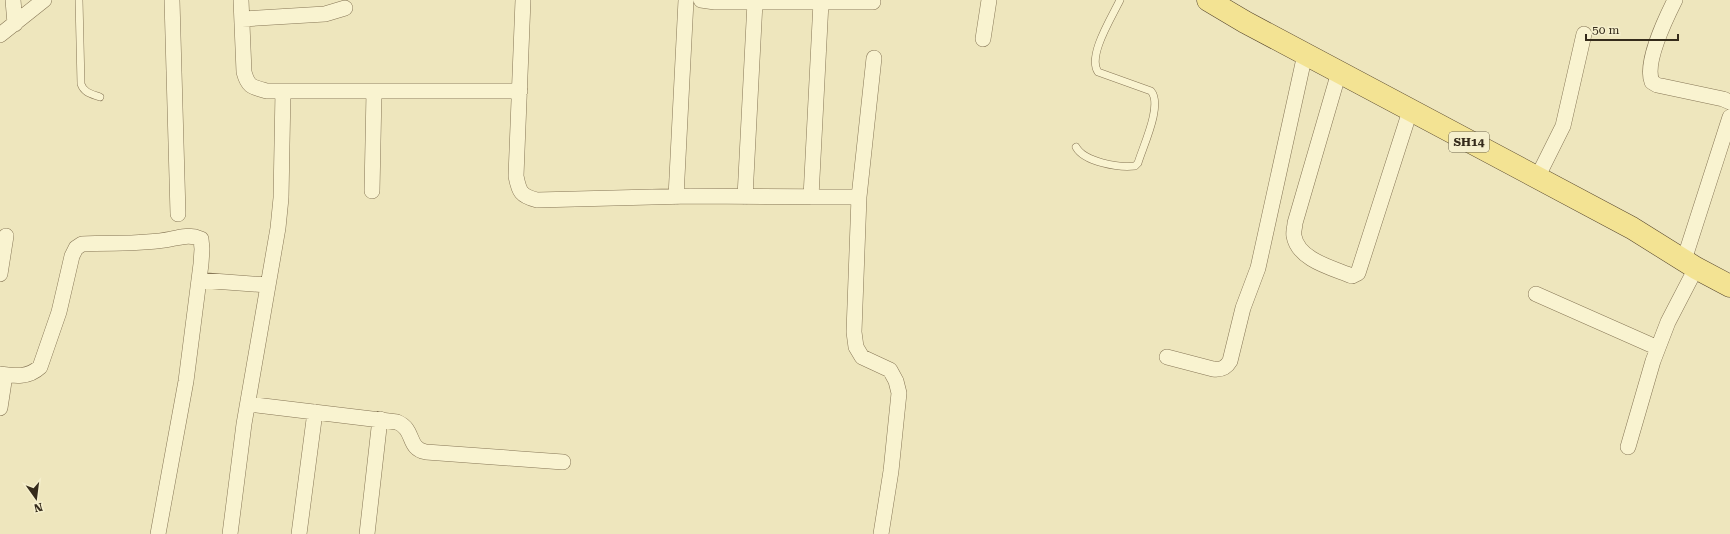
<svg xmlns="http://www.w3.org/2000/svg" width="1730" height="534" font-family="'Roboto Serif',serif">
	<rect width="100%" height="100%" fill="#eee6bd"/>
	<g fill="none" stroke-linecap="round" stroke-linejoin="round">
		<defs>
			<path id="service" d="M79,0L81,84C84,93 92,94 100,97
				M1076,147C1084,162 1119,168 1135,166L1138,163C1143,146 1163,105 1151,91L1098,72C1087,56 1112,17 1120,0"/>
			<path id="minor" d="M13,0L15,24
				M172,0L178,214
				M241,0L244,72C248,87 252,87 267,91H520
				M523,0L516,176C519,192 521,196 537,200L690,196L859,197
				M701,0L715,2H873
				M1675,0C1666,18 1644,63 1652,82L1657,85L1723,99L1730,102
				M242,19L325,14L345,8
				M0,35L44,0
				M983,39L989,0
				M874,58L859,197L854,332L856,347L862,357L890,370L896,381L899,393L891,471L881,534
				M1339,72L1295,223C1295,227 1293,232 1294,236C1298,260 1333,268 1352,276L1358,273L1410,111
				M1537,178L1563,126L1584,34
				M372,191L374,92
				M676,197L686,0
				M745,197L755,2
				M811,197L821,2
				M1684,260L1730,117
				M0,274L6,236
				M199,280L267,285
				M1536,294L1658,348
				M1167,357L1213,369C1221,370 1226,368 1230,361L1243,308L1258,268L1305,54
				M0,374C15,376 28,378 40,367L59,312L72,256L76,248L82,244C112,242 141,245 171,239C182,237 190,234 201,239L202,249L201,264L186,381L158,534
				M248,404L397,422C416,430 406,448 426,452L563,462
				M0,408L5,375
				M1628,447L1653,361L1668,322L1696,268
				M230,534L244,424L278,228L281,198L283,91
				M299,534L315,412
				M367,534L380,419"/>
			<path id="primary" d="M1208,0L1245,22L1632,228L1696,268L1730,286"/>
		</defs>
		<use href="#service" stroke="#867656" stroke-width="8"/>
		<use href="#minor" stroke="#867656" stroke-width="16"/>
		<use href="#primary" stroke="#53432b" stroke-width="23"/>
		<use href="#service" stroke="#f9f3d0" stroke-width="7"/>
		<use href="#minor" stroke="#f9f3d0" stroke-width="15"/>
		<use href="#primary" stroke="#f3e393" stroke-width="22"/>
	</g>
	<g text-anchor="middle" stroke-width="3" stroke-linejoin="round" paint-order="stroke">
		<rect fill="#f5efcc" stroke="#6f6650" stroke-width="1" x="1449" y="132" width="40" height="20" rx="3"/>
		<g font-size="12" font-weight="bold" fill="#352b1b">
			<text x="1469" y="146">SH14</text>
		</g>
	</g>
	<g transform="translate(36 498) rotate(166)" stroke="#f5efcc" stroke-width="3" paint-order="stroke">
	<path d="M0-3L7 15L0 10L-7 15Z" fill="#352b1b"/>
	<text y="-6" font-size="11" font-weight="bold" text-anchor="middle" fill="#352b1b">N</text>
	</g>
	<path d="M1586 34v6h92v-6" fill="none" stroke="#352b1b" stroke-width="2"/>
	<text x="1592" y="34" font-size="12" fill="#352b1b" stroke="#f5efcc" stroke-width="3" paint-order="stroke">50 m</text>
</svg>
